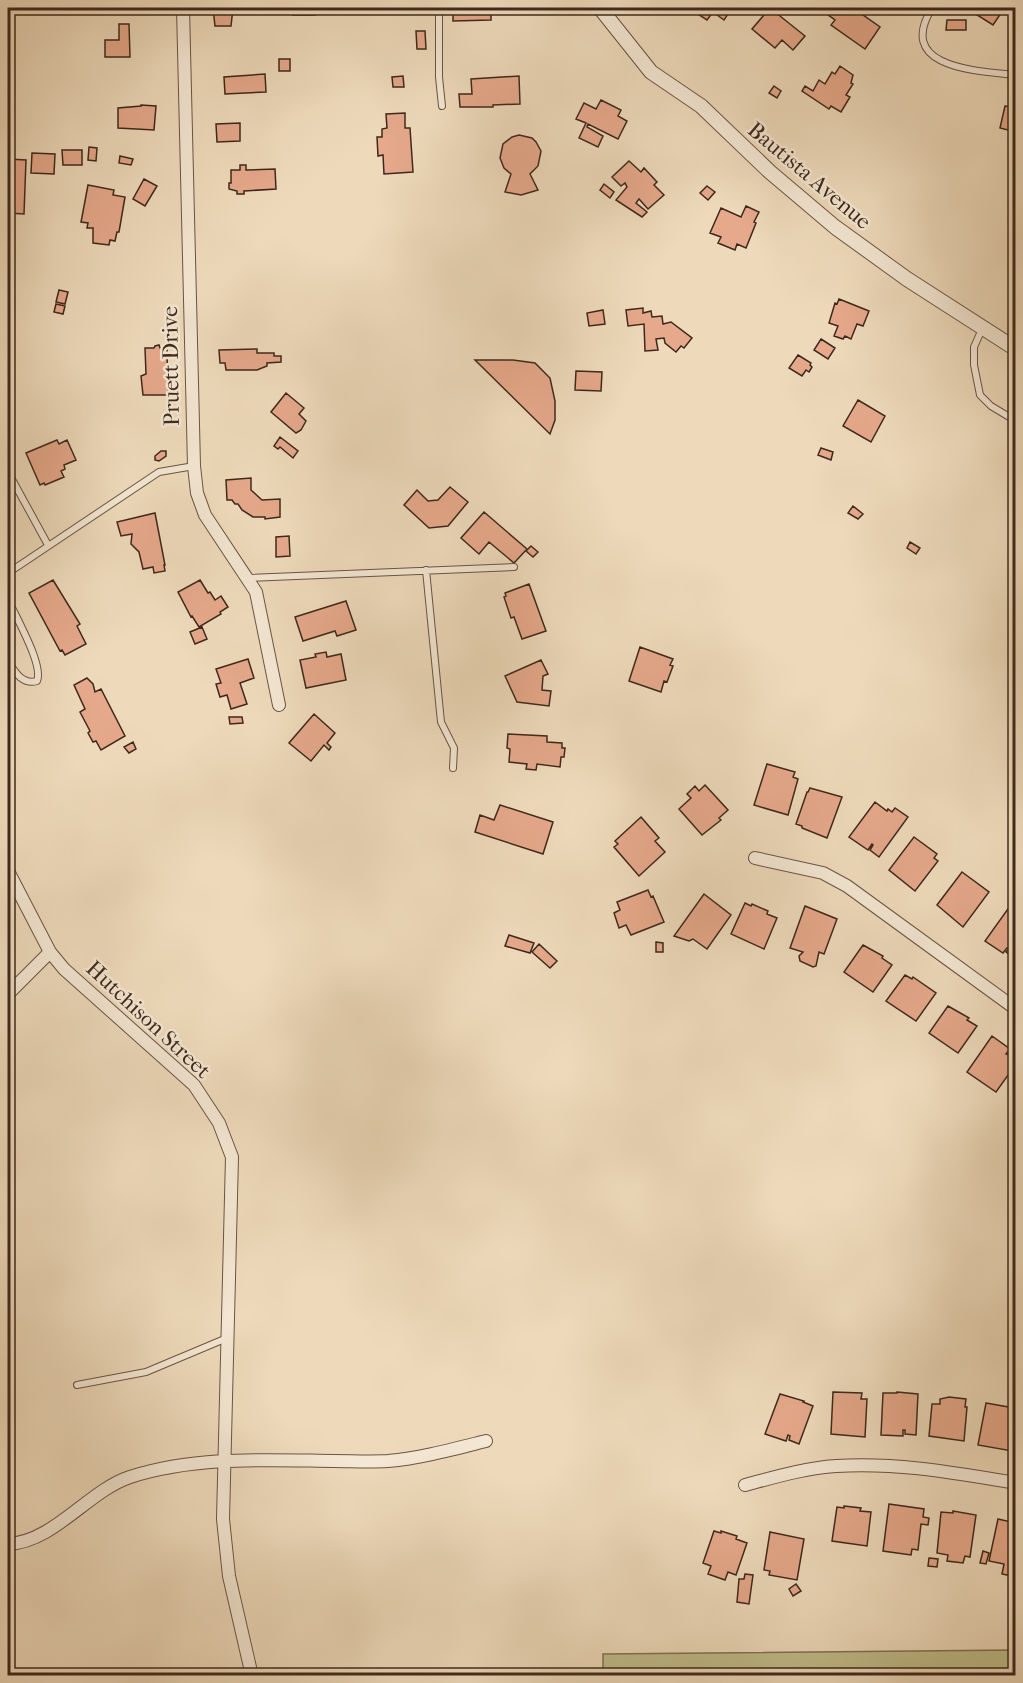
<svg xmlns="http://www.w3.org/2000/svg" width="1023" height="1683" font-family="'IM FELL French Canon',serif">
	<rect width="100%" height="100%" fill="#eedabb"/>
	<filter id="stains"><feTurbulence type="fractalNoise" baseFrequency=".00333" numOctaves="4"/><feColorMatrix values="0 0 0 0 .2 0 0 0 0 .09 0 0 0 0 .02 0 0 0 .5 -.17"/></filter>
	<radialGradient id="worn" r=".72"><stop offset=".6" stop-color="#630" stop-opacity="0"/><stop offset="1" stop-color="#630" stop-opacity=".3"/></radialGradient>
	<path fill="#c0bd8b" stroke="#7f7254" stroke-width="1.5" d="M1015,1650V1675H603V1654Z"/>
	<path fill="#e6a98b" stroke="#3e281c" stroke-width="1.5" d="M213,8H233L231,26H215Z
		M293,8H318V12H315V15H293Z
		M453,8L491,10V20L453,21Z
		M694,8H732L724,20L713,12L707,20L693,11Z
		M770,8L805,36L793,50L782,40L775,48L752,29Z
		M827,8H853L880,27L865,49L831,25L835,20L824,12Z
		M966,8H1016V18L1003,10L993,25Z
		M947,20H966V30H946Z
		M119,24H129L130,57H105V40H119Z
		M416,31H425L426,49H417Z
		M279,59H290V71H279Z
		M840,66L853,75L851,83L853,84L846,95L850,97L841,112L831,106L829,109L802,91L805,86L813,91L819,80L825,84L832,72L835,74Z
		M265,74L266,92L225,94L224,77Z
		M403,76L404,87H393L392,77Z
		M519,76L520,104L493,105V107H460L459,94H472L471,79Z
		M774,86L781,91L777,98L769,93Z
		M601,100L621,110L618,116L627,121L618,139L588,124L587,127L603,136L598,147L579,138L586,123L576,119L584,103L596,109Z
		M141,105L156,106L154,130L118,128V108L141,106Z
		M1005,106L1016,108V132L1000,128Z
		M405,113V128H410L413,172L384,174L383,155L378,156L377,137H382V129L387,128L386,114Z
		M240,123V141L217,142L216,124Z
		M519,135L532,138L536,142L541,151L538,166L530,174L538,190L521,195L505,192L511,174L504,168L500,158L503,144L512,137Z
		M89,147L97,148L96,161L88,160Z
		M62,150H82V165H63Z
		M32,153L55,154L54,174L31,173Z
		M120,156L133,159L131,165L119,163Z
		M8,159L26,160L24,214L8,213Z
		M629,161L641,172L644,168L657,182L654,185L664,195L648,209L639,199L636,203L647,212L642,217L616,200L627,187L625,183L621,186L612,177Z
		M240,165H246V170L275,169L276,189L244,191V194H237V191L229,189V183H231V170H240Z
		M144,179L157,186L145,206L133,199Z
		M604,184L614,192L610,198L600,190Z
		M88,185L114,190L113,195L125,197L119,232H117L115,241L110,240L109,245L93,243V228H87L88,223L81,222Z
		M707,186L715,192L708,200L700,193Z
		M746,206L759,212L754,222L756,223L746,248L737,244L735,250L718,243L721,237L710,233L721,208L741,217Z
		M59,290L68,292L65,304L56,302Z
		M839,299L869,311L863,326L857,324L851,339L845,336L843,339L834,336L838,326L829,323L835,303L837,304Z
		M56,304L65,306L63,314L54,312Z
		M643,308V313L651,311L652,317L662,316L663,324L671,322L692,338L684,348L681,346L676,352L665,343L664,338L656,339L658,350L645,351L644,324L628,326L626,310Z
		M603,310L605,324L589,326L587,313Z
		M821,339L835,348L828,359L814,350Z
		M159,345L160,348H167L168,395H143L141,376L146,374L145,348H154L155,346Z
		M257,349V353H274V356H281V362L267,363V366L257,370H226L225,363H220L219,350Z
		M798,355L811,363L810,365L812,367L809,372L806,370L802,376L789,368Z
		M475,360H513L535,363L550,378L555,401V420L550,434Z
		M576,371L602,372L601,391L575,390Z
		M286,393L304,408L299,414L306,421L301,430L296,433L271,412Z
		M858,400L885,416L871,442L843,426Z
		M280,437L298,451L293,458L280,447L278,449L274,446Z
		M57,440L59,444L67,440L76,460L64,465L65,469L61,471L64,477L45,485L44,483L40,485L26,453Z
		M821,448L833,452L831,460L818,455Z
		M161,451H166V456L159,461L155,460V456Z
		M251,478V490L262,500L280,499V517L265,519V517H253L242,510L238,504H235L232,500H227L226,480Z
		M450,487L468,502L448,526L429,528L404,505L417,490L428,501L438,500Z
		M853,506L863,514L858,519L848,513Z
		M484,512L527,549L514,563L489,542L479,554L461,538Z
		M155,513L165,565H164L165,571L154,573L153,567L143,569L139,552L131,544L132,534L121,536L117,522Z
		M289,536L290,556L276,557V537Z
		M910,542L920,548L916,554L907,548Z
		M531,546L538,552L533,557L526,551Z
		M53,580L80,624L77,626L86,644L65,655L62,650L60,651L29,593Z
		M200,580L208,593L210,592L215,600L221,596L228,607L220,612L221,614L199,627L192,616L191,617L178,592Z
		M529,584L546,631L522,639L514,617L511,618L504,597L506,596L505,593Z
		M346,601L356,630L337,636L335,631L303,641L295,617Z
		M202,627L207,639L195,644L190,632Z
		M640,647L673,659L670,665L673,666L667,682L664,681L661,692L629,681Z
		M326,652L327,657L341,654L346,680L306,688L300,660L316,657L315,654Z
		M248,659L254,678L240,683L247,704L231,709L227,695L220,697L216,684L221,683L216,669Z
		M541,660L548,674L543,676L542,690L551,691L549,706L517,702L505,676Z
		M87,678L93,684L95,692L101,689L125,736L101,750L96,741L93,742L88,733L90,731L80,712L85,709L74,685Z
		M314,714L335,733L327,743L331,747L329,750L324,745L311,761L289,743Z
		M229,717H242L243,723L230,724Z
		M508,734L547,736V742L562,743V748H565L564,757H561L560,767L537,764L536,770L526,769L527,764L509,762L510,749L507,748Z
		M133,742L136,749L129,753L124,747Z
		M767,764L795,772L793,777L798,779L788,815L754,805Z
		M705,785L728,810L719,818L721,820L702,835L679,809L691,798L687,794L695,786L699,791Z
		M810,788L842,797L827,838L802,828V826L796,824L807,792H808Z
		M875,802L887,811L888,809L892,812L895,808L908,817L879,857L870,850L873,845L872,844L868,850L849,837Z
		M500,805L553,822L543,854L475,832L480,815L494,820Z
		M641,817L659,838L655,841L665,852L639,876L614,847L618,844L615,841Z
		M914,837L937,854L934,858L938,861L915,891L889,870Z
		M962,872L989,892L963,927L937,905Z
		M648,890L651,897L653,896L664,922L631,935L626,925L619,928L614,913L620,910L617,902Z
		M704,894L731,915L707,949L693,939L689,941L674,936Z
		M745,903L751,906L752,904L768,911L767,914L777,918L764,949L731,934Z
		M805,906L837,919L824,954L819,952L816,966L813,967L800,961L799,956L803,952L790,948Z
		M1010,906L1016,911L1015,959L1006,952L1009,949L1007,948L1003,953L985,941Z
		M509,935L534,943L530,953L505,946Z
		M656,942L663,943V952H656Z
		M539,944L557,961L550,968L532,952Z
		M863,945L883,956L882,958L892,965L873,992L844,972Z
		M905,975L912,979L913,977L936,993L916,1021L886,1001Z
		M948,1006L969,1018L967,1020L977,1026L958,1053L929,1033Z
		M992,1036L1010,1049L1006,1054L1009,1055L1012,1051L1016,1054V1064L996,1092L967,1072Z
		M833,1392L862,1393L861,1399H867L865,1437L831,1434Z
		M897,1392L918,1394L916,1435L905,1434V1430H903V1436L881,1435L883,1393H897Z
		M780,1394L804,1401L803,1402L813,1406L799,1444L789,1440L790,1436L788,1435L786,1441L765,1434Z
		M949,1397L966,1399L965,1407H967L964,1441L929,1436L932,1404H940V1399Z
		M986,1403L1014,1408L1016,1431L1012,1451L978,1445Z
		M889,1504L924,1509L923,1517L929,1518L928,1525L921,1524L918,1550L912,1549L911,1555L883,1551Z
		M844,1506L861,1508L860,1511L871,1512L867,1546L832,1541L837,1507L844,1508Z
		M953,1511L976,1515L970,1557L965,1556L963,1563L947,1561L948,1555L937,1553L941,1512L953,1513Z
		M998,1519L1016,1523V1567L1014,1566L1012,1576L1002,1574L1004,1564L989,1561Z
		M714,1531L721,1533V1531L737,1536L736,1539L747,1543L736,1575L728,1572L725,1580L708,1574L711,1566L703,1563Z
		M770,1532L804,1539L797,1580L769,1575L770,1571L764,1570Z
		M983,1551L989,1553L986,1564L980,1563Z
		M929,1558L938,1559L937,1567L928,1566Z
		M745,1574L753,1575L749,1604L737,1602L739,1579H744Z
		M796,1584L801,1591L793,1596L789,1589Z"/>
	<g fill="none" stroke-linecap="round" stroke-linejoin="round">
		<defs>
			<path id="service" d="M439,8V77L442,106
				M932,8C895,68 976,71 1016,75
				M982,329L974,347V365L980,395L991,406L1016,421
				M8,389L9,390
				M8,472L48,545
				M426,570L441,722L454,748L453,768
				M8,573L159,472L194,466
				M248,578L514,567
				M8,599C15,616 44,665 37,681C22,685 15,672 8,661
				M77,1385L146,1372L227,1338"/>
			<path id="minor" d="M183,8L194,466L197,493L205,515L256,592L279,705
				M755,858L823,873L847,886L1016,1009
				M8,871L50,952L64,969L194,1085L219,1123L232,1157L223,1519L229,1576L252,1676
				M8,994L50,952
				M745,1485C775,1477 805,1468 836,1466C897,1462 955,1473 1016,1483
				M8,1544C54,1542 88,1491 130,1477C196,1456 265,1460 333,1461C351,1461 370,1462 388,1461C421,1458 454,1449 486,1441"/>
			<path id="tertiary" d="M600,8L651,72L701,106L770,172L835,227L907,279L1016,349"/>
		</defs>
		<use href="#service" stroke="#6a5444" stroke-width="8"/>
		<use href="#minor" stroke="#6a5444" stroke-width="14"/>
		<use href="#tertiary" stroke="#6a5444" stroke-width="16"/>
		<use href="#service" stroke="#f4e7d3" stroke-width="6"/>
		<use href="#minor" stroke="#f4e7d3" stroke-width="12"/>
		<use href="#tertiary" stroke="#f4e7d3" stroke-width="14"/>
	</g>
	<g text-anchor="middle" stroke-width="5" stroke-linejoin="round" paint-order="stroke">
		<g font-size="22" fill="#3e281c" stroke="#f4e7d3">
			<text transform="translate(810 175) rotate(40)" y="8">Bautista Avenue</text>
			<text transform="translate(170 366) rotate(-91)" y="8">Pruett Drive</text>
			<text transform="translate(149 1019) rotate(43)" y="8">Hutchison Street</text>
		</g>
	</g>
	<rect width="1023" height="1683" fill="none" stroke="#eedabb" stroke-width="30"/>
	<rect x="9" y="9" width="1005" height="1665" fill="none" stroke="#3e281c" stroke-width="3"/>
	<rect x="15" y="15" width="993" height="1653" fill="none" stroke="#3e281c" stroke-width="1.5"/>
	<rect width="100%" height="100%" filter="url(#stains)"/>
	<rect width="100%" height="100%" fill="url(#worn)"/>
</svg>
